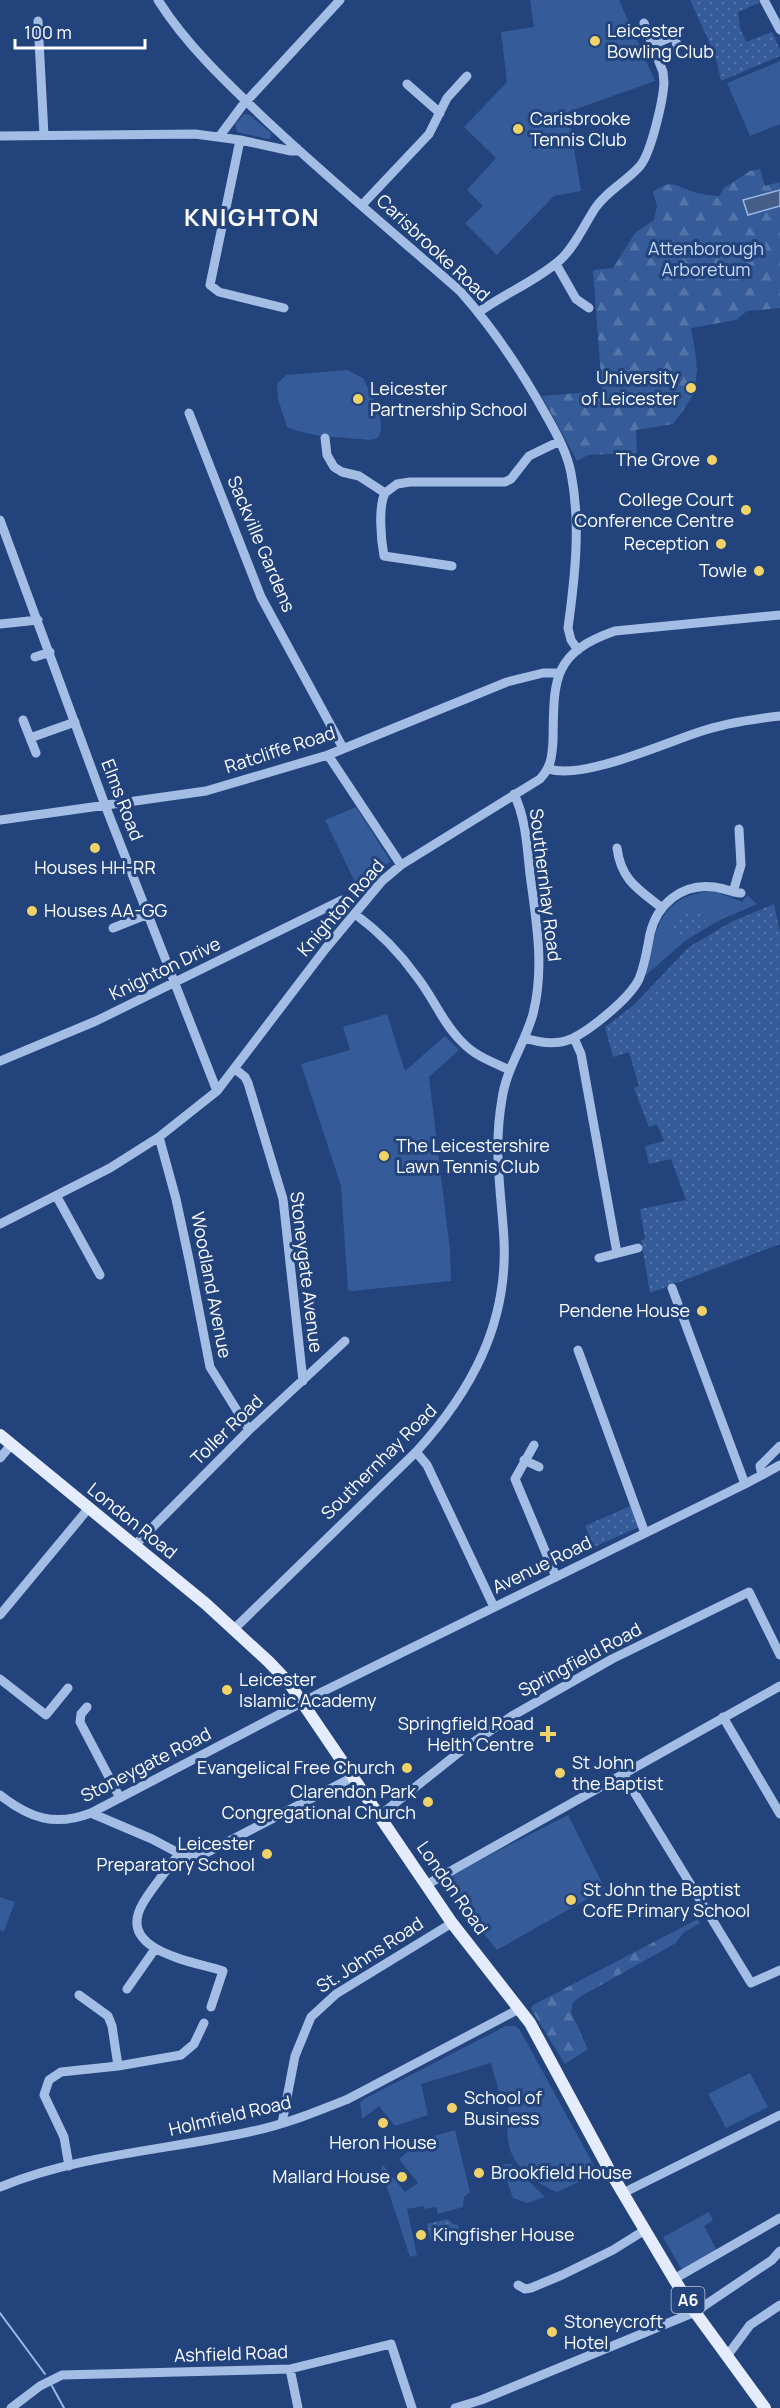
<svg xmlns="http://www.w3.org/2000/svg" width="780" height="2408" font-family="Manrope,sans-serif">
	<defs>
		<pattern id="forest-firs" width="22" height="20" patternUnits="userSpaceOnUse" patternTransform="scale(1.5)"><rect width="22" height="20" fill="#355b99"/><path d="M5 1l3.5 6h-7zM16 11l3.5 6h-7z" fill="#5374a8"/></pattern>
		<pattern id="park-dots" width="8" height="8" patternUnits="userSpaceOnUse" patternTransform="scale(1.5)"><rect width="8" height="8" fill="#355b99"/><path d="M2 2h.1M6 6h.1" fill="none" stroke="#5374a8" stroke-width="1.8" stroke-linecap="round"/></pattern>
	</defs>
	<rect width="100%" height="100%" fill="#22437b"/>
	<path fill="#355b99" d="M530,0H619L655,81L568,112L581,191L554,196L497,255L465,223L483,206L467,190L496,158L464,127L507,82L501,32L534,27Z
		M780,61V124L750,136L727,83Z
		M244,114L250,115L271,133V138L268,139L237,132L235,124Z
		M347,370L363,378C371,395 388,420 378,438L370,440C343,437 312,438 287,427L278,399L277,384L286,375Z
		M356,807L391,862L355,882L325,820Z
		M714,891L742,902L747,895L757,904L718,921L685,941L645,976C656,930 658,895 714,891Z
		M387,1014L405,1071L445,1036L459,1050L429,1077L450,1250L451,1281L352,1291L348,1290L341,1186L301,1064L350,1050L343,1027Z
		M568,1815L605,1889L497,1950L441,1880Z
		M0,1897L15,1902L4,1931L0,1930Z
		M506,2026H515L520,2030L598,2173L557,2192C539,2185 515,2168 510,2149C506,2136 507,2120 509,2106L507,2103H502L491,2063L421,2084L428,2115L395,2126L379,2106L362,2119L360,2103L364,2099Z
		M750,2073L768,2107L726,2128L708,2094Z
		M455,2130L470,2192L464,2197L463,2207L438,2214L436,2207L425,2209L424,2206L407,2209L417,2255L410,2257L381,2169L383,2165L405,2192L418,2183L399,2159L413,2147L412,2142Z
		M505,2164H511L545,2197L527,2203L513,2198L502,2166Z
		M709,2212L713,2220L704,2226L717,2251L682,2270L663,2237Z"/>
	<path fill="url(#forest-firs)" d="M760,169L765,186L780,182V308L747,311L736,320L691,328C695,350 701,375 692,396C687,406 679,415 673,424L636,430L637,453L588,455L577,461L542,396L602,391L593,270L613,268L635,233L654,220L657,206L653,192C672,178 675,186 694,192C702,195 711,195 719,196L724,188L750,171Z
		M698,1919L700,1923L683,1933L676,1943L578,1998L573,2003L571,2012L588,2049L565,2064L531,2009L533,2005Z"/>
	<path fill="url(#park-dots)" d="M690,0H758L759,3L738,12L740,28L746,42L772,32L780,50V56L721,81L715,54Z
		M774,904L780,932V1244L650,1293L641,1240L645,1239L640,1209L686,1200L671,1159L649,1164L645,1146L664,1141L657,1124L649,1127L634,1088L639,1086L629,1052L613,1057L605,1027L634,1005L689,947L733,921Z
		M702,909L707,914C705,929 688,939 674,936L672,927C678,914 688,908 702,909Z
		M630,1506L639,1527L594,1547L585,1526Z
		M448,2219L453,2224L458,2225L460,2233L432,2244L427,2224Z"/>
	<path fill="#455d87" stroke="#98b7e6" stroke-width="1.5" d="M780,190V206L748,215L743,200Z"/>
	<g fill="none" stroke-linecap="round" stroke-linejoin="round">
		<path stroke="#98b7e6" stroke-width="2" d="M0,2313L45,2374
			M52,2386L64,2408"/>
		<path stroke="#a4bde5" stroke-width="9" d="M158,0C187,46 228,84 268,122C330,180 396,235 460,291C493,328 521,370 546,415C556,433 567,452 571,473C581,524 575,577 568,628L571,640L578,650
			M764,0L780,30
			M38,21L44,135
			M652,45L671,37L675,39L677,45L675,49L657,57
			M407,84L440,113
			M0,136L195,134L240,140L291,151H298
			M219,137L242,106L340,0
			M240,140L210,285L219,292L284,308
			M362,205L429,134L447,98L467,76
			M556,264L576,299L589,308
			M479,312C505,293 535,282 560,260C575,247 585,223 596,207C608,190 627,181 640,166C651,153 663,101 664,83L663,72L644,23
			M189,413L261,597L343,748
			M325,438L327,455L334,467L342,472L359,476L385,493L397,484L410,482H505L511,479L529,456L560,441
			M385,493C378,507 381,540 384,556L452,566
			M0,520L105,805L217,1091
			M0,624L38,620
			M35,657L50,652
			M23,720L36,753
			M30,738L75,722
			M328,755L401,865
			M549,769C583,780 665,743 699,732C725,723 753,719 780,716
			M0,820L206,791L328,755L507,682L543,673H559
			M617,848C621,880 638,889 662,908
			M733,892L741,865L739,829
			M355,914C378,931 400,953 417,977C433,997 443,1024 462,1042C475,1056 492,1062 510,1070
			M113,928L148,914
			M525,1038C537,1042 548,1044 561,1042C582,1039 630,998 639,979C645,965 647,949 650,934C657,904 682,883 714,887C723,888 731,892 741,893
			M574,1038L581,1054L617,1253
			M0,1061L96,1021L342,900
			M235,1069L245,1077L248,1083L283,1199L303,1381
			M159,1137L176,1199L190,1264L210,1367L249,1430
			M57,1197L100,1275
			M0,1224L110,1168L159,1137L217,1091L326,948L382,881L401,865L540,779C551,767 552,757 553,741C554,681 551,653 615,631L780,615
			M599,1258L638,1248
			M672,1288L745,1484
			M578,1350L645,1533
			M534,1445L515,1479L556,1577
			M416,1452L427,1465L494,1607
			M0,1458L11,1445
			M524,1460L539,1467
			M762,1475L780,1465
			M134,1546L249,1430L345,1341
			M0,1615L88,1509
			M234,1629L416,1452C471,1392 508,1324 504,1240C501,1189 493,1150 502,1099C506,1069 525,1043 533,1014C545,967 536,920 530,874C527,847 526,819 514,794
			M0,1679L46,1715L68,1688
			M87,1707L81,1714L80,1722L120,1798
			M723,1717L780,1814
			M623,1774L751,1983L780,1970
			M0,1795C30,1818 54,1827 91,1813L324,1691L745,1484L762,1475L760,1466L780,1446
			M91,1813L152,1839L182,1855L191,1857L206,1853L353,1777
			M379,1816L462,1750L512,1716L612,1659L749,1592L780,1655
			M179,1854C167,1870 153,1886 143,1903C115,1951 192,1961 223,1971L211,2007
			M426,1885L780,1686
			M127,1989L155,1949
			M79,1995L108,2016L112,2026L118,2066
			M282,2123L295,2056L311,2017L336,1994L452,1923
			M69,2166L64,2137L44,2095L49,2080L61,2072L118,2066L181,2055L194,2044L204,2023
			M0,2187C80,2154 170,2150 253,2131C286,2124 318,2111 348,2099L519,2009
			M623,2193L780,2115
			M674,2279L780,2218
			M518,2285L525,2289L531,2288L562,2275L613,2250L645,2230
			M727,2356L750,2325L780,2305
			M290,2369L298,2408
			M11,2408L40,2386L62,2375L290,2369L391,2344L412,2408
			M455,2408L481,2400L695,2312L772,2260L780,2251"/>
		<path stroke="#e5ecfd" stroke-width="12" d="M0,1435L206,1604L269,1662L289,1683L452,1923L530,2023L611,2173L674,2279L695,2312L765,2408"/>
	</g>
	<g fill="#f1d266" stroke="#22437b" stroke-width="2">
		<circle cx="595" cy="41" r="6"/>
		<circle cx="518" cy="129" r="6"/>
		<circle cx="691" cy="388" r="6"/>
		<circle cx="358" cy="399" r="6"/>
		<circle cx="712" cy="460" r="6"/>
		<circle cx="746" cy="510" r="6"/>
		<circle cx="721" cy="544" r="6"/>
		<circle cx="759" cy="571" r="6"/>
		<circle cx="95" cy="848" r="6"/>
		<circle cx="32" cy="911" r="6"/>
		<circle cx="384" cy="1156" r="6"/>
		<circle cx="702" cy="1311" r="6"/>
		<circle cx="227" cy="1690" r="6"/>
		<path d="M545 1725h6v6h6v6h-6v6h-6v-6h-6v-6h6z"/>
		<circle cx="407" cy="1768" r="6"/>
		<circle cx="560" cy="1773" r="6"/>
		<circle cx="428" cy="1802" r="6"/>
		<circle cx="267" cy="1854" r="6"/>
		<circle cx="571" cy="1900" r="6"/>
		<circle cx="452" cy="2108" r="6"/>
		<circle cx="383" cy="2123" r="6"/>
		<circle cx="479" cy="2173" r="6"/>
		<circle cx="402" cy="2177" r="6"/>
		<circle cx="421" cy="2235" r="6"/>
		<circle cx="552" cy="2332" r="6"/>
	</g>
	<g text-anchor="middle" stroke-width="6" stroke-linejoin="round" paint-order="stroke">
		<rect fill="#22437b" stroke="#bdc7d7" stroke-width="1.5" x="671.5" y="2287" width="33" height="26" rx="4.5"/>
		<g font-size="16" font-weight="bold" fill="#fff">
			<text x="688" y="2306">A6</text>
		</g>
		<g font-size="18" fill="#fff" stroke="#22437b" text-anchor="start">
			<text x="607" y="37">Leicester<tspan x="607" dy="21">Bowling Club</tspan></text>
			<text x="530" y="125">Carisbrooke<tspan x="530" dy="21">Tennis Club</tspan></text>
			<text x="679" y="384" text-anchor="end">University<tspan x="679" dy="21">of Leicester</tspan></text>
			<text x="370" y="395">Leicester<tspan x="370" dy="21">Partnership School</tspan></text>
			<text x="700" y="466" text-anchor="end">The Grove</text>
			<text x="734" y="506" text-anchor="end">College Court<tspan x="734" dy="21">Conference Centre</tspan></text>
			<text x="709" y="550" text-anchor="end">Reception</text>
			<text x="747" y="577" text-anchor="end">Towle</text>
			<text x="95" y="874" text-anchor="middle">Houses HH-RR</text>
			<text x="44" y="917">Houses AA-GG</text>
			<text x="396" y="1152">The Leicestershire<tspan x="396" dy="21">Lawn Tennis Club</tspan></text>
			<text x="690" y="1317" text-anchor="end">Pendene House</text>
			<text x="239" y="1686">Leicester<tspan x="239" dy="21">Islamic Academy</tspan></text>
			<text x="534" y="1730" text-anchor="end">Springfield Road<tspan x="534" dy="21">Helth Centre</tspan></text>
			<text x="572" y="1769">St John<tspan x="572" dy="21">the Baptist</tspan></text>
			<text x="395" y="1774" text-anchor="end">Evangelical Free Church</text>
			<text x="416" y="1798" text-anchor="end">Clarendon Park<tspan x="416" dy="21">Congregational Church</tspan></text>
			<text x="255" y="1850" text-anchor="end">Leicester<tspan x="255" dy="21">Preparatory School</tspan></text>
			<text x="583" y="1896">St John the Baptist<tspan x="583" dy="21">CofE Primary School</tspan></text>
			<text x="464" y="2104">School of<tspan x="464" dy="21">Business</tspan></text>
			<text x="383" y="2149" text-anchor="middle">Heron House</text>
			<text x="491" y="2179">Brookfield House</text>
			<text x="390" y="2183" text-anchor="end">Mallard House</text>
			<text x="433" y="2241">Kingfisher House</text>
			<text x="564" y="2328">Stoneycroft<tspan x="564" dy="21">Hotel</tspan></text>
		</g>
		<g font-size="18" fill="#fff" stroke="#22437b">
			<text transform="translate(433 248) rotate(43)" y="6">Carisbrooke Road</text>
			<text transform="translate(261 544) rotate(67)" y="6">Sackville Gardens</text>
			<text transform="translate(280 750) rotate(-18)" y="6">Ratcliffe Road</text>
			<text transform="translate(122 800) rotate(69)" y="6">Elms Road</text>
			<text transform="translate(545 885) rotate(83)" y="6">Southernhay Road</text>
			<text transform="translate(341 908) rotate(-49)" y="6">Knighton Road</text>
			<text transform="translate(165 969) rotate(-26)" y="6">Knighton Drive</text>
			<text transform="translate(306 1272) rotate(83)" y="6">Stoneygate Avenue</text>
			<text transform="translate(211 1285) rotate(79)" y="6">Woodland Avenue</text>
			<text transform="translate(227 1430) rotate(-44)" y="6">Toller Road</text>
			<text transform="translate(379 1462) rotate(-45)" y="6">Southernhay Road</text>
			<text transform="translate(132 1521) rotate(39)" y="6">London Road</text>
			<text transform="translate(542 1565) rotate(-26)" y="6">Avenue Road</text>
			<text transform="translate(580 1660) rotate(-28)" y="6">Springfield Road</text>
			<text transform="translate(146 1765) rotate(-27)" y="6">Stoneygate Road</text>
			<text transform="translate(452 1888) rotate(55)" y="6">London Road</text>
			<text transform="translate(370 1955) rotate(-33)" y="6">St. Johns Road</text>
			<text transform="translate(230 2116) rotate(-13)" y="6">Holmfield Road</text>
			<text transform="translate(231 2354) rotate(-2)" y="6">Ashfield Road</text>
		</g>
		<g font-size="18" fill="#c7d9f4" stroke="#22437b">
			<text x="706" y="255">Attenborough<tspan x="706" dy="21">Arboretum</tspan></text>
		</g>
		<g font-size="24" font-weight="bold" letter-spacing="1.5" fill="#fff" stroke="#22437b">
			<text x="252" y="226">KNIGHTON</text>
		</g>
	</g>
	<path d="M15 39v9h130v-9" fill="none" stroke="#ffffff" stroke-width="3"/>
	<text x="24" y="39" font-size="18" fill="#ffffff" stroke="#22437b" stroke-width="4.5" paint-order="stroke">100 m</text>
</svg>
